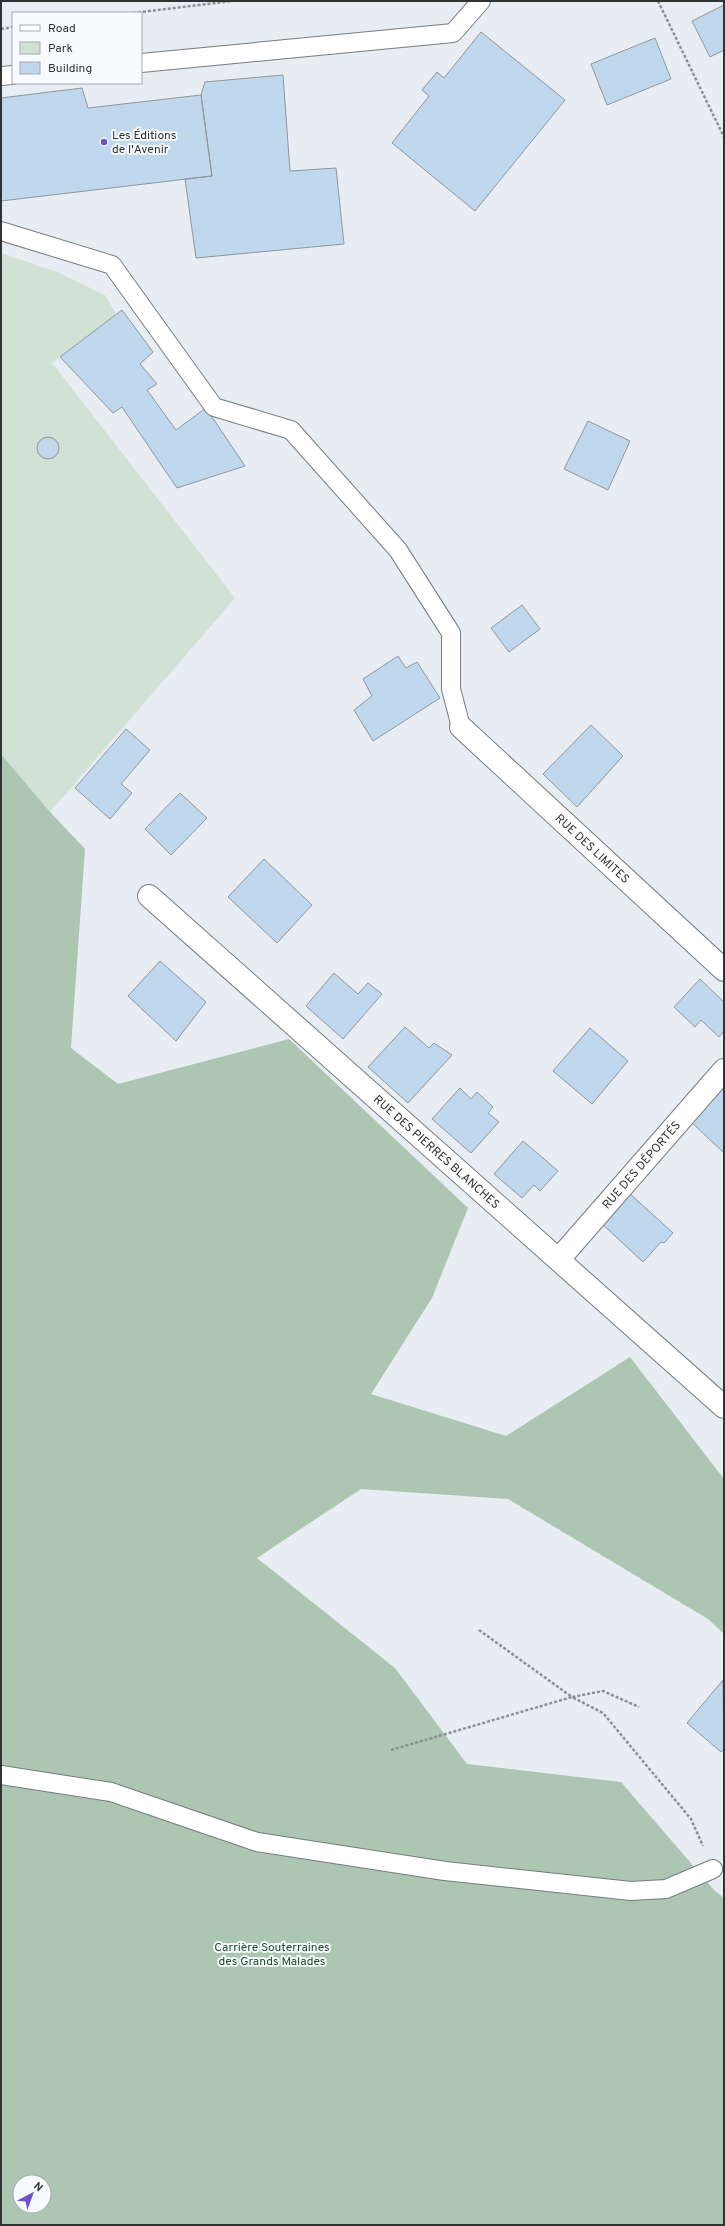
<svg xmlns="http://www.w3.org/2000/svg" width="725" height="2226" font-family="Overpass,sans-serif">
	<rect width="100%" height="100%" fill="#e7edf3"/>
	<path fill="#d1e2d4" d="M1,253L57,272L105,295L116,314L52,363L235,598L50,812L1,754Z"/>
	<path fill="#acc6b1" fill-rule="evenodd" d="M1,754L50,812L85,849L71,1048L118,1084L289,1039L468,1208L432,1298L371,1394L506,1436L630,1357L724,1479V1634L708,1619L508,1499L361,1489L257,1558L395,1668L467,1764L621,1782L714,1890L724,1898V2225H1ZM20,2182H44V2206H20Z"/>
	<path fill="#c0d8ee" stroke="#91979c" d="M724,5V50L710,57L692,21Z
		M481,32L565,100L475,211L392,143L429,96L422,90L437,72L444,78Z
		M655,38L671,79L607,105L591,64Z
		M283,75L290,171L336,168L344,244L196,258L185,179L212,176L201,95L205,82Z
		M82,88L88,108L201,95L212,176L1,201V98Z
		M122,310L153,352L140,364L157,384L147,390L176,430L206,408L245,466L177,488L122,407L113,413L60,357Z
		M588,421L630,441L608,490L564,469Z
		M37 448a11 11 0 1 1 22 0a11 11 0 1 1-22 0Z
		M522,605L540,629L509,652L491,628Z
		M398,656L406,668L417,662L440,698L373,741L354,710L372,696L363,679Z
		M591,725L623,756L577,807L543,774Z
		M126,729L150,750L121,784L132,793L110,819L75,788Z
		M180,793L207,818L171,855L145,829Z
		M264,859L312,905L277,943L228,897Z
		M160,961L206,1002L176,1041L128,996Z
		M334,973L358,994L368,983L382,994L343,1039L306,1006Z
		M700,979L724,1002V1031L719,1037L701,1020L695,1027L674,1007Z
		M405,1027L429,1048L434,1043L452,1055L408,1103L368,1067Z
		M590,1028L628,1061L592,1104L553,1071Z
		M721,1085L724,1088V1153L689,1120Z
		M460,1088L471,1099L477,1092L493,1107L488,1113L499,1122L471,1153L432,1119Z
		M523,1141L558,1171L540,1191L534,1185L522,1198L494,1174Z
		M628,1192L673,1233L664,1243L661,1242L643,1262L600,1222Z
		M723,1680L724,1749L721,1752L687,1723Z"/>
	<g fill="none" stroke-linecap="round" stroke-linejoin="round">
		<defs>
			<path id="lane" d="M141,63L453,33L481,1
				M1,76L13,75
				M1,231L112,265L214,407L291,430L398,550L451,633V689L461,727
				M1,1775L111,1792L257,1842L445,1871L631,1891L666,1889L713,1869"/>
			<g id="street">
				<path id="s1" d="M461,727L724,970"/>
				<path id="s2" d="M149,896L724,1407"/>
				<path id="s3" d="M559,1259L724,1070"/>
			</g>
		</defs>
		<use href="#lane" stroke="#777c81" stroke-width="20"/>
		<use href="#street" stroke="#777c81" stroke-width="24"/>
		<path stroke="#8c9094" stroke-width="2.5" stroke-dasharray="3 2" stroke-linecap="butt" d="M658,1L724,137
			M133,13L232,1
			M1,29L13,27
			M479,1630L572,1697L603,1691L639,1707
			M391,1750L572,1697L603,1713L691,1819L703,1846"/>
		<use href="#lane" stroke="#fff" stroke-width="18"/>
		<use href="#street" stroke="#fff" stroke-width="22"/>
	</g>
	<circle fill="#6a53cd" stroke="#f7fafe" stroke-width="1.5" cx="104" cy="142" r="4"/>
	<g text-anchor="middle" stroke-width="4" stroke-linejoin="round" paint-order="stroke">
		<g font-size="12" fill="#303234" stroke="#f7fafe" text-anchor="start">
			<text x="112" y="139">Les Éditions<tspan x="112" dy="14">de l'Avenir</tspan></text>
		</g>
		<g font-size="12" fill="#303234" stroke="#f7fafe">
			<text dy="4" stroke="none"><textPath href="#s1" startOffset="179">RUE DES LIMITES</textPath></text>
			<text dy="4" stroke="none"><textPath href="#s2" startOffset="385">RUE DES PIERRES BLANCHES</textPath></text>
			<text dy="4" stroke="none"><textPath href="#s3" startOffset="125">RUE DES DÉPORTÉS</textPath></text>
		</g>
		<g font-size="12" fill="#204a2c" stroke="#f7fafe">
			<text x="272" y="1951">Carrière Souterraines<tspan x="272" dy="14">des Grands Malades</tspan></text>
		</g>
	</g>
	<rect width="725" height="2226" fill="none" stroke="#303234" stroke-width="4"/>
	<rect x="12" y="12" width="130" height="72" fill="#f7fafe" stroke="#a7aaad"/>
	<rect x="20" y="25" width="20" height="6" fill="#ffffff" stroke="#a7aaad"/>
	<text x="48" y="32" font-size="12" fill="#303234">Road</text>
	<rect x="20" y="42" width="20" height="12" fill="#d1e2d4" stroke="#a7aaad"/>
	<text x="48" y="52" font-size="12" fill="#303234">Park</text>
	<rect x="20" y="62" width="20" height="12" fill="#c0d8ee" stroke="#a7aaad"/>
	<text x="48" y="72" font-size="12" fill="#303234">Building</text>
	<g transform="translate(32 2194) rotate(41)"><circle r="19" fill="#f7fafe" stroke="#a7aaad"/>
	<path d="M0-3L7 15L0 10L-7 15Z" fill="#6a53cd"/>
	<text y="-6" font-size="11" font-weight="bold" text-anchor="middle" fill="#303234">N</text>
	</g>
</svg>
